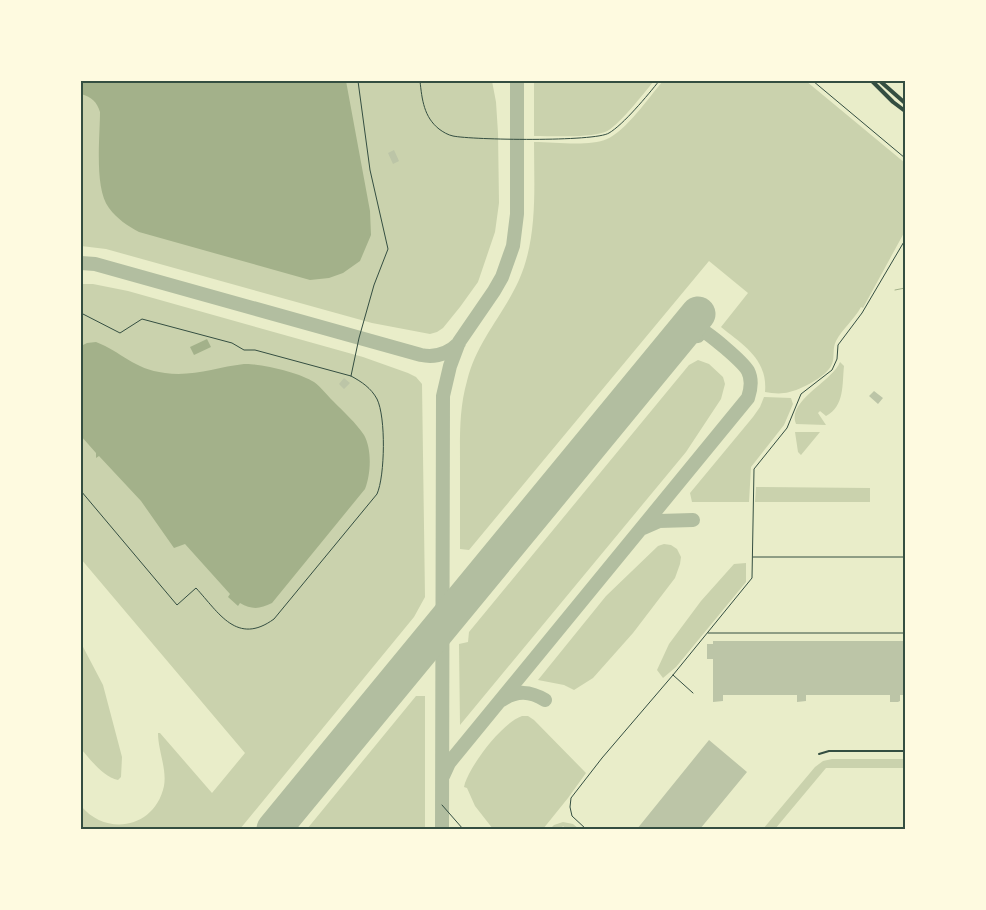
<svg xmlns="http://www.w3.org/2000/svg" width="986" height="910" font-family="'Nunito Sans',sans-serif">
	<rect width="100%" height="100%" fill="#e9edc9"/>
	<path fill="#cad2ad" d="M81,81H492L496,102L498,133L499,203L495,232L478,282L460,307L443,328L437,332L430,334L372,323L106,249L81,246Z
		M534,81H654C644,93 617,128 605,132C588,138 552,136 534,136Z
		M663,81H806L905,163V231L863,308L861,307C854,320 842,329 836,341C832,349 835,357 832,364C827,377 797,392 784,393C778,394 771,393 765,392C768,359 743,345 721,327L748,293L709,261L469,550L460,549C460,521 460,493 460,465C460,437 459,409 467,381C477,341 502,317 519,280C538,237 534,188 534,142C555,142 589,147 607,139C626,131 649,97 663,81Z
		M81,284H93L128,291L363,357L408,373L416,377L422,384L425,597L414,617L240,829H81V806C107,837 155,828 164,786C167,769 158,750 158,733H160L212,793L245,753L81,559Z
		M698,360L709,364L723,377L725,384L721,399L686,452L460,725L459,644L468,642L469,632L689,365Z
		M840,362L844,366C842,384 845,406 826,416L820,411L818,413L826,425L796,424C786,401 833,381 840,362Z
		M764,397L791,398L793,404L784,425L751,467L749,502H692L690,493L753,417L760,407Z
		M795,432H820L801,455L798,452Z
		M756,487L870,488V502H755Z
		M664,544L671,545L677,549L681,557L680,564L675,578L633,633L593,678L574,690L564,685L538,680L606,596L658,546Z
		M746,563V582L676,667L663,678L657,670L669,644L701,601L734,564Z
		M81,643L103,685L122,757L121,777L118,780C103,777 91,760 81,749Z
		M416,696H425V829H307Z
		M522,716H528L534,720L586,773L568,798L543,829H493L475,806L467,788L464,787L465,783C472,763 502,723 522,716Z
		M832,759H905V768H826L775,829H763L815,767L823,761Z
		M563,822L573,824L579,829H566L563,826L561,829H550L554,825Z"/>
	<path fill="#a3b18a" d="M81,81H346L370,211L371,235L360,261L343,273L329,278L310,280L139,232C128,226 117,219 109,208C94,188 100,138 100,112C97,102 92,97 81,94Z
		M207,339L211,347L194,355L190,347Z
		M96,342C122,352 133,369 165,373C193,377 217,367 244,364C260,363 301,373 314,382C321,387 327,395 333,401C344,412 356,423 364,435C372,449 371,474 365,489L272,603C260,609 252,610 240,603L238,606L228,597L230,594L185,544L174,548L141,501L99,456L96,458V453L81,436V346L87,343Z"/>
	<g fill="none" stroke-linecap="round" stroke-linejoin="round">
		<path stroke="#a3b18a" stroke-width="1" d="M895,290L905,288"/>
		<path stroke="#b2bea0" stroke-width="14" d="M81,263L95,264L421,355C436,358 448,354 459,343
			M673,344L686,337L698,336
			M643,528L659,521L693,520
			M502,700C517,690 530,691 545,700
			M443,776L449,763L748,398C751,389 752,379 748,371C743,362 708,332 699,329C693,327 689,329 684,331
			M442,829L443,396L450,366L459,342L494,291L502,277L513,246L517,214V81"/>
		<path stroke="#b2bea0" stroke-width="35" d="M274,829L698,314"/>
	</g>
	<path fill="#bcc5a7" d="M394,150L399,161L393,164L388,153Z
		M344,378L350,383L344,389L339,384Z
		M874,391L883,398L878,404L869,396Z
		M713,641H905V695H900V701L898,702H890V695H806V701L797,702V695H723V701L713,702V659H707V644H713Z
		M709,740L747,772L700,829H637Z"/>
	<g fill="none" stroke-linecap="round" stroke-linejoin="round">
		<path stroke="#344e41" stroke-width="1" d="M420,81C422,100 424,117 439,129C443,132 448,135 453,136C472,140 595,142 609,133C623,125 648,95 659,81
			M813,81L905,158
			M81,313L120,333L142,319L232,343L244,350H255L351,376C362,382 371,388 377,399C386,417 385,476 377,494L274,619C237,646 219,613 196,588L177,605L81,491
			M351,376L359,338L374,285L388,249L370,170L358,81
			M753,557H905
			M708,633H905
			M673,675L693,693
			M442,805L463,829
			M586,829L572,816L570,807L571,798L602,758L673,675L752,578L754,469L787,428L801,394L832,370L837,359L838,345L862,313L905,240"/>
		<path stroke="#344e41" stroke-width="2" d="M819,754L829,751H905"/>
		<path stroke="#344e41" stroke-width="4" d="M872,81L893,102L905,111
			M880,81L905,103"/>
	</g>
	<rect width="986" height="910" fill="none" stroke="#fefae0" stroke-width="165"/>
	<rect x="82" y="82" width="822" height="746" fill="none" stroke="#344e41" stroke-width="2"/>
</svg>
